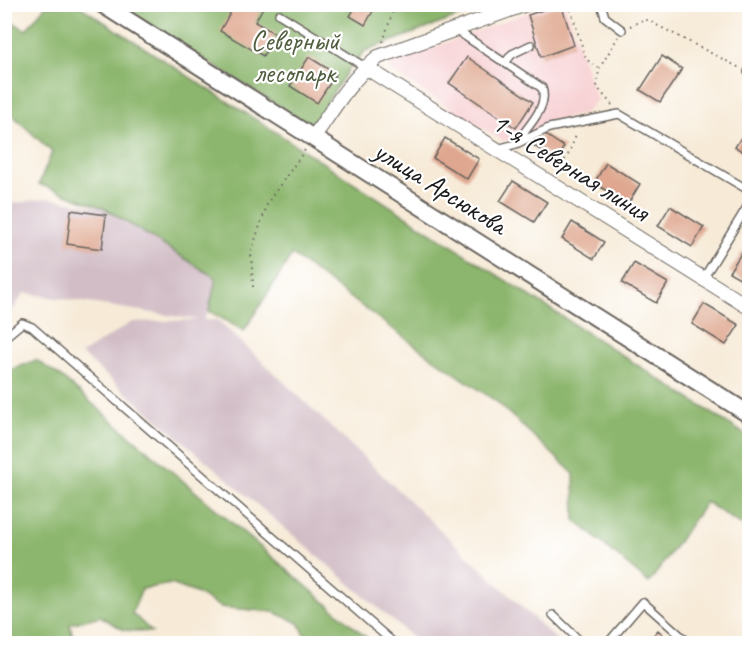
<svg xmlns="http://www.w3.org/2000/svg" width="754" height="648" font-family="Caveat,sans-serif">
	<rect width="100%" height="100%" fill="#fff"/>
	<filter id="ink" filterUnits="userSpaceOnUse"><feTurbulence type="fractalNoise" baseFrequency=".0167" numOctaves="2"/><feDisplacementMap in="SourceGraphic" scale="12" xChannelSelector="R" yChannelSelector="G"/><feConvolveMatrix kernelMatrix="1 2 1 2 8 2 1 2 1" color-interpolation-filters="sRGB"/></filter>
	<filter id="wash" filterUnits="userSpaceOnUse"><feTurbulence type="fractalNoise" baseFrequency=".008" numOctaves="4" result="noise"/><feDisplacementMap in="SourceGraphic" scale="24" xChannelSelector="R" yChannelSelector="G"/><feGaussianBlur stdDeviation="1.35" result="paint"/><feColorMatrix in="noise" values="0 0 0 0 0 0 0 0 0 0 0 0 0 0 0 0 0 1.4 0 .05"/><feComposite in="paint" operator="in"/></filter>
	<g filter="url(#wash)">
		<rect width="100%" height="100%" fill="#f7ebd8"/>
		<path fill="#f7cfd2" d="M547,5H565L597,100L584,114L550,122L524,136L517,133L510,140L503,141L393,73L389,68L392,63Z"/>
		<path fill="#d2bdc6" d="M49,198L104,208L216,278L209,311L204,320H218L560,643H419L81,354L132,322L199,320L24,293L12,311L5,307V205Z"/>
		<path fill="#8cb66d" stroke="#546944" stroke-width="1.5" d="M46,5H78L749,437V530L706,502L649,583L575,520L574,474L497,402L427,354L292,255L244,331L209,311L216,278L104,208L39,184L52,152L5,108L4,17L26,30Z
			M116,5H490L365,51L348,70L311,126Z
			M36,360L60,376L373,643H309L299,623L273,612L220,607L196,593L171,584L142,589L132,613L152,632L124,630L100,616L70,624L74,643H5V377L11,370Z"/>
		<g id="blocks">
			<path fill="#dfa78f" d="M235,4H265L255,22L276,34L263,56L220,31Z
				M357,4H377L365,25L350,16Z
				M561,4L574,45L541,57L528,15Z
				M662,56L682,69L660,102L640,90Z
				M309,57L336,74L317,103L290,86Z
				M467,57L533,102L516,128L449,83Z
				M750,124V156L735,147Z
				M543,133L564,147L556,160L534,146Z
				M445,138L479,159L467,179L433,158Z
				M606,163L640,184L628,204L594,183Z
				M513,181L547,202L534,222L500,201Z
				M670,206L704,227L692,247L658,226Z
				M71,210L106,215L102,249L67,244Z
				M572,222L604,242L594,259L562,239Z
				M742,252L750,257V284L729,272Z
				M634,263L668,283L656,303L622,283Z
				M704,304L739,325L726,345L692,324Z
				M658,630L673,644H646Z"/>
		</g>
	</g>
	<g filter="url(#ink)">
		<use href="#blocks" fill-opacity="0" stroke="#69645e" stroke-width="1.5"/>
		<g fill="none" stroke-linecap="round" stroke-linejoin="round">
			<defs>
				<path id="service" d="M544,4L545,5
					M601,4L605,17L622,30
					M279,14L365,67
					M456,30L542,88C549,107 527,127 517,142
					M505,63L512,54L531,45
					M750,69L748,72L750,73
					M497,149L516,144L549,128L619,114L750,191
					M703,279L750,202
					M4,338L22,323L32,327L395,644
					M553,615L583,644
					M607,644L643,602L690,644"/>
				<path id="minor" d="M365,67L750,308
					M313,138C333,109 350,80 378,57L526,4"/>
				<path id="tertiary" d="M102,4L750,415"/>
			</defs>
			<use href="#service" stroke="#69645e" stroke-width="10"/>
			<use href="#minor" stroke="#69645e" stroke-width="16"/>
			<use href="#tertiary" stroke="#69645e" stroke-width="20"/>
			<path stroke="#69645e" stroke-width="2" stroke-dasharray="1.5 4.5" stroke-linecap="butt" d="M569,4L586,59L598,68
				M630,26L645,19L740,68
				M383,42L395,4
				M612,105L597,87L599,69L618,37
				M558,170L568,155L577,133
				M253,287L251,252L268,202L305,150"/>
			<use href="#service" stroke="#fff" stroke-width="7"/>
			<use href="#minor" stroke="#fff" stroke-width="14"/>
			<use href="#tertiary" stroke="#fff" stroke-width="16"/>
		</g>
	</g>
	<g text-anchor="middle" stroke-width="4.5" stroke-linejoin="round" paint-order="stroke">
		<g font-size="28" fill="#505d3e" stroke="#fff">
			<text x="295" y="50">Северный<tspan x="295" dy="32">лесопарк</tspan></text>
		</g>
		<g font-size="28" fill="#1c1c1c" stroke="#fff">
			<text transform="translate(571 166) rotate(32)" y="10">1-я Северная линия</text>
			<text transform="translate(441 187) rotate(32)" y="10">улица Арсюкова</text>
		</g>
	</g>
	<rect width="754" height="648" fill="none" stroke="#fff" stroke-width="24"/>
</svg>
